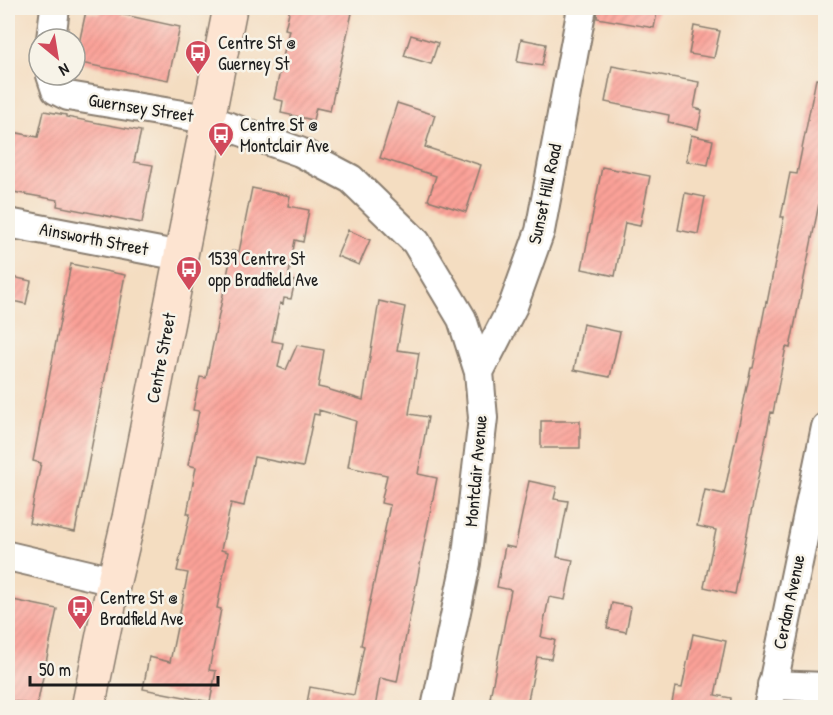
<svg xmlns="http://www.w3.org/2000/svg" width="833" height="715" font-family="'Patrick Hand',sans-serif">
	<defs>
		<pattern id="building-hatch" width="6" height="6" patternUnits="userSpaceOnUse" patternTransform="scale(1.5)"><rect width="6" height="6" fill="#fba198"/><path d="M-1 1l2-2M0 6l6-6M5 7l2-2" fill="none" stroke="#d78a82"/></pattern>
	</defs>
	<rect width="100%" height="100%" fill="#f7f3e8"/>
	<filter id="ink" filterUnits="userSpaceOnUse"><feTurbulence type="fractalNoise" baseFrequency=".0167" numOctaves="2"/><feDisplacementMap in="SourceGraphic" scale="12" xChannelSelector="R" yChannelSelector="G"/><feConvolveMatrix kernelMatrix="1 2 1 2 8 2 1 2 1" color-interpolation-filters="sRGB"/></filter>
	<filter id="wash" filterUnits="userSpaceOnUse"><feTurbulence type="fractalNoise" baseFrequency=".008" numOctaves="4" result="noise"/><feDisplacementMap in="SourceGraphic" scale="24" xChannelSelector="R" yChannelSelector="G"/><feGaussianBlur stdDeviation="1.35" result="paint"/><feColorMatrix in="noise" values="0 0 0 0 0 0 0 0 0 0 0 0 0 0 0 0 0 1.4 0 .05"/><feComposite in="paint" operator="in"/></filter>
	<g filter="url(#wash)">
		<rect width="100%" height="100%" fill="#f4ddc1"/>
		<g id="blocks">
			<path fill="url(#building-hatch)" d="M101,8H121L120,14L180,27L168,80L75,62L86,11L100,14Z
				M290,8H325L352,13L330,111L316,108L313,120L281,113L283,101L274,99L289,30L285,29Z
				M598,8H658L654,28L597,18Z
				M694,26L720,31L714,58L689,54Z
				M411,35L438,43L431,64L404,56Z
				M521,39L546,44L542,66L517,62Z
				M612,66L699,82L694,108L702,110L698,129L668,122L669,115L605,102Z
				M816,79L825,80V174L790,348L786,347L773,413L771,412L735,594L704,587L716,530L697,526L705,490L724,494L751,368H753L766,302L767,303L784,217H781L790,173L797,174Z
				M397,103L435,115L425,147L481,165L466,212L428,200L436,176L380,158Z
				M44,111L66,115V117L141,131L134,162L153,165L142,223L57,206L58,200L8,191V178L12,154L8,153V131L38,137Z
				M691,135L713,140L708,165L686,161Z
				M602,167L650,176L640,226L625,223L615,276L582,269Z
				M252,188L290,196L288,206L309,210L303,242L295,240L288,279L295,281L291,299L284,298L283,304L280,303L272,341L283,343L278,367L286,370L297,345L324,350L318,387L327,389L363,400L379,301L405,307L397,350L419,353L409,414L428,417L418,474L437,478L397,682L380,678L375,708H306L310,687L354,695L364,646L361,645L390,505L381,503L387,475L348,467L356,421L319,410V415L314,414L303,467L254,457L244,506L231,503L221,550L228,552L217,608L221,609L209,670L216,671L210,702L143,689L149,657L170,662L188,573L177,571L190,514H187L196,467L188,465L199,411L193,410L200,377L206,378L232,251L239,252Z
				M685,193L705,197L698,234L678,230Z
				M348,230L370,240L359,265L337,256Z
				M71,264L125,275L75,532L29,523L41,463L33,461Z
				M8,276L31,281L26,304L8,300Z
				M583,324L620,332L610,377L574,370Z
				M541,421H580V448H541Z
				M529,481L557,487L554,499L568,501L557,557L573,560L565,600L549,597L541,637L555,640L551,659L537,657L527,705L490,698L511,590L497,587L505,546L515,548Z
				M8,599L57,609L37,706L8,700Z
				M612,603L631,607L626,632L607,628Z
				M693,634L726,641L715,695L731,698L730,708H671L675,687L682,688Z"/>
		</g>
	</g>
	<g filter="url(#ink)">
		<use href="#blocks" fill-opacity="0" stroke="#887c6e" stroke-width="1.5"/>
		<g fill="none" stroke-linecap="round" stroke-linejoin="round">
			<defs>
				<path id="minor" d="M51,39L55,8
					M51,75L56,90L68,96L207,119L300,152L351,179L416,242L462,319L479,372L483,418L466,563L436,708
					M8,223L181,256
					M479,372L513,306L540,231L582,8
					M8,556L114,581
					M772,685L826,687
					M768,708L826,427"/>
				<path id="secondary" d="M88,708L114,581L129,518L230,8"/>
			</defs>
			<use href="#minor" stroke="#887c6e" stroke-width="32"/>
			<use href="#secondary" stroke="#887c6e" stroke-width="36"/>
			<use href="#minor" stroke="#fff" stroke-width="28"/>
			<use href="#secondary" stroke="#fde4d1" stroke-width="33"/>
		</g>
	</g>
	<defs>
		<symbol id="bus-pin" viewBox="-11 -11 22 30"><path d="M0 17L-7.5 6A9.5 9.5 0 1 1 7.5 6Z" fill="#d1495b" stroke="#f7f3e8"/><path d="M-5-6H5V4H4V6H2V4H-2V6H-4V4H-5ZM-3.5-4V0h7V-4ZM-3.5 1.2v1.5H-2V1.2ZM2 1.2v1.5H3.5V1.2Z" fill="#fff"/></symbol>
	</defs>
	<g fill-rule="evenodd">
		<use href="#bus-pin" x="183" y="38" width="30" height="40"/>
		<use href="#bus-pin" x="206" y="120" width="30" height="40"/>
		<use href="#bus-pin" x="174" y="254" width="30" height="40"/>
		<use href="#bus-pin" x="65" y="593" width="30" height="40"/>
	</g>
	<g text-anchor="middle" stroke-width="5" stroke-linejoin="round" paint-order="stroke">
		<g font-size="18" fill="#1c1c1c" stroke="#f7f3e8" text-anchor="start">
			<text x="218" y="49">Centre St @<tspan x="218" dy="21">Guerney St</tspan></text>
			<text x="240" y="131">Centre St @<tspan x="240" dy="21">Montclair Ave</tspan></text>
			<text x="208" y="265">1539 Centre St<tspan x="208" dy="21">opp Bradfield Ave</tspan></text>
			<text x="100" y="604">Centre St @<tspan x="100" dy="21">Bradfield Ave</tspan></text>
		</g>
		<g font-size="18" fill="#1c1c1c" stroke="#f7f3e8">
			<text transform="translate(141 108) rotate(9)" y="6">Guernsey Street</text>
			<text transform="translate(545 194) rotate(-78)" y="6">Sunset Hill Road</text>
			<text transform="translate(94 239) rotate(11)" y="6">Ainsworth Street</text>
			<text transform="translate(161 358) rotate(-79)" y="6">Centre Street</text>
			<text transform="translate(476 471) rotate(-85)" y="6">Montclair Avenue</text>
			<text transform="translate(789 602) rotate(-78)" y="6">Cerdan Avenue</text>
		</g>
	</g>
	<rect width="833" height="715" fill="none" stroke="#f7f3e8" stroke-width="30"/>
	<g transform="translate(57 57) rotate(150)"><circle r="28" fill="#f7f3e8" stroke="#9f9d96" stroke-width="1.5"/>
	<path d="M0-4.5L10 22L0 15L-10 22Z" fill="#d1495b"/>
	<text y="-9" font-size="16" font-weight="bold" text-anchor="middle" fill="#1c1c1c">N</text>
	</g>
	<path d="M30 676v9h188v-9" fill="none" stroke="#1c1c1c" stroke-width="3"/>
	<text x="39" y="676" font-size="18" fill="#1c1c1c" stroke="#f7f3e8" stroke-width="4.5" paint-order="stroke">50 m</text>
</svg>
